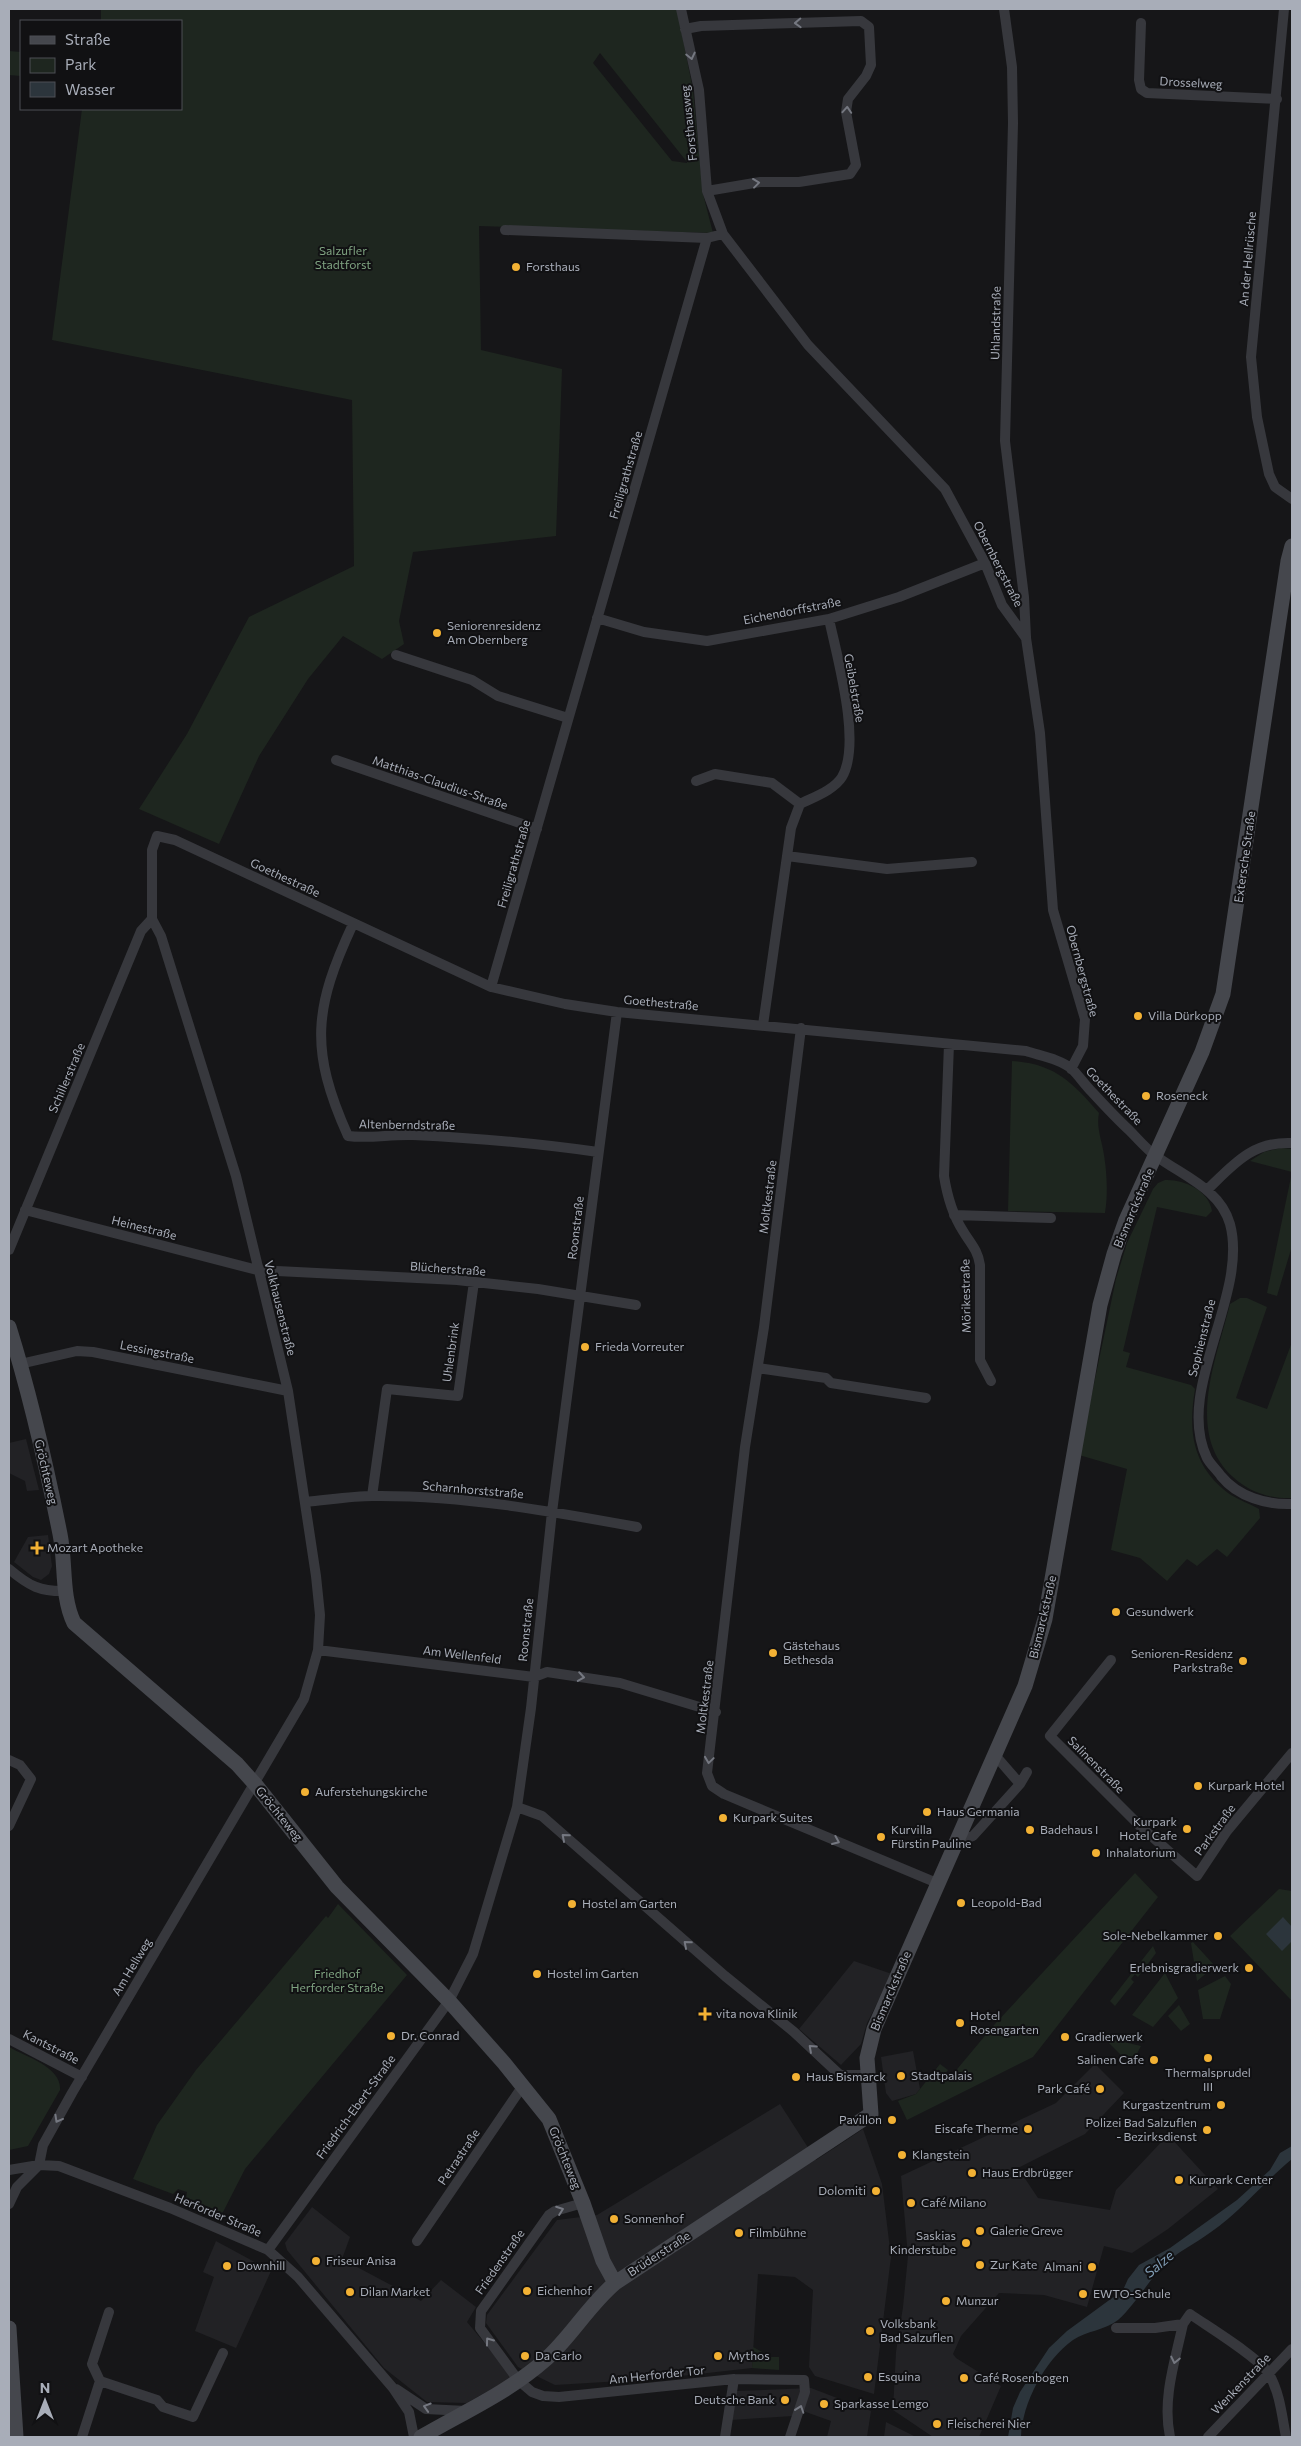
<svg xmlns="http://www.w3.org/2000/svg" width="1301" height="2446" font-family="Commissioner,sans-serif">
	<rect width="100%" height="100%" fill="#161618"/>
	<path fill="#222225" d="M26,1439L39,1490L27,1491L25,1481L9,1473V1443Z
		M48,1535L52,1566L49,1574L41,1580L33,1577L14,1562L28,1537Z
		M854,1961L892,1974L867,2023L861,2044L841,2065L799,2029Z
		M913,2051L920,2089L916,2094L892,2101L886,2093L881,2057Z
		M1095,2064L1124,2093L1085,2134L1018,2168L1038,2198L1110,2210L1116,2190L1168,2135L1218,2189L1168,2229L1132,2253L1104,2246L1087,2307L1044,2295L999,2293L961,2336L953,2354L956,2358L1001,2386L979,2437H933L893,2410L896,2352L903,2307L908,2256L901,2176L1056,2103Z
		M780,2104L816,2160L863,2129L882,2184L891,2257L874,2394L815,2376L809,2367L813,2290L795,2277L758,2274L752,2368L654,2379L555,2385L518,2367L486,2323L487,2315L557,2220L597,2215Z
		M312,2207L350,2237L342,2259L421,2301L441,2280L476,2307L467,2322L513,2377L467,2403L427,2402L384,2368L287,2250L285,2243Z
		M216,2241L271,2271L236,2348L195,2331L214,2277L203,2272Z
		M811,2388L871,2411L867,2437H827L831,2421L803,2411L793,2416L731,2420L737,2391Z
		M886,2422L916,2437H884Z"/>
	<path fill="#1e261f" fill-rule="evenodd" d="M101,9H677L693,90L703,194L713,233L479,226L481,350L562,369L556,536L413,552L399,621L404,644L382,659L343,636L308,679L259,756L219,844L139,809L187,734L249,617L354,566L352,400L52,340L82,109H181V21H101ZM600,53L687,162V163L672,161L593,63Z
		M9,51L21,52V76L9,75Z
		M1012,1061C1055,1064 1072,1082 1099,1113C1096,1128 1102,1140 1104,1155C1107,1174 1108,1194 1105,1213L1008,1211Z
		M1281,1148L1292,1149V1246L1277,1296L1267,1293L1292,1172L1250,1161L1264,1152Z
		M1165,1180C1183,1179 1209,1190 1212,1211L1206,1217L1157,1207L1123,1351L1130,1353L1126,1367L1191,1385L1195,1389C1188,1431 1192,1465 1228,1493C1238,1500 1249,1503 1259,1509L1260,1518L1227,1557L1217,1549L1197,1566L1187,1559L1167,1581L1140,1558L1111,1550L1127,1469L1079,1455L1116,1279L1127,1243L1153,1189L1158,1183Z
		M1240,1298H1247L1267,1307L1236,1398L1267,1409L1292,1342V1498C1270,1499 1249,1492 1233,1477C1184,1433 1217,1358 1230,1304Z
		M1135,1873L1158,1897L1033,2057L907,2120L898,2101L916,2094L940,2064L948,2070L945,2074L948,2080L994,2025Z
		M1279,1889L1292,1891V2001L1230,1936Z
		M338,1904L407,1975L245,2169L222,2214L186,2199L187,2192L178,2189L173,2194L133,2179L157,2125L196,2070L326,1916L328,1918Z
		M1193,1942L1215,1966L1197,1981L1191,1943Z
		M1153,1946L1156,1953L1138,1977L1135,1974L1131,1979L1134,1982L1115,2006L1110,2001Z
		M1165,1973L1178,1998L1153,2027L1132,2015Z
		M1225,1976L1231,1984L1220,2019H1203L1198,1990Z
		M1179,2005L1190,2024L1181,2031L1168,2016Z
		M1111,2039L1141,2046L1131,2065L1109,2043Z
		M9,2047C26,2057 62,2067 60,2090L28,2146L9,2150Z
		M753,2347L771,2357H779V2370L752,2368Z"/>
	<path fill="#2c353c" d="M1283,1917L1292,1927V1941L1282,1951L1266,1934Z
		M1292,2146V2159C1264,2182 1241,2211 1211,2232C1195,2244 1176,2252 1162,2267C1148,2282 1133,2307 1118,2320C1106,2330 1086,2331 1073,2340C1045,2360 1022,2403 1021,2437H1008L1013,2408L1020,2392L1049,2348L1067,2331L1123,2290L1128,2279L1139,2265L1170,2248L1237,2200L1270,2170L1280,2153Z"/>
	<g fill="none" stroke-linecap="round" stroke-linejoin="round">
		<path stroke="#37383d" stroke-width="10" d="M681,9L699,90L707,191L723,234L808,345L945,489L985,563L1002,605L1026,638L1040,733L1053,910L1085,1019L1083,1046L1071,1069
			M1004,9L1012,67L1013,123L1005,441L1024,597L1026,637
			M1284,9L1251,357L1257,417L1269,474L1275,487L1292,499
			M1141,23L1139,80L1141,89L1147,93L1277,99
			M685,29L701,26L861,21L869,27L871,65L866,76L848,99L846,112L856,165L850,174L799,182H760L707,191
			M505,230L707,238
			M597,618L644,632L707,641L829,619L899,597L985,563
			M396,655L472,680L498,696L568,718
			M336,760L537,829
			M696,781L715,774L772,783L800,804
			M787,856L887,869L972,862
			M353,924C314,1008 309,1049 348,1136C369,1139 391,1134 413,1135C475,1138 536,1143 598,1152
			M491,987L707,238L723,234
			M763,1025L791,828L800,804C814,797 834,790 842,777C862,743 837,657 829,619
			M801,1028L764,1327L745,1447L707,1773L712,1786L724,1794L937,1883
			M949,1044L944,1176C947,1195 952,1214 963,1231C970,1243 978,1250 980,1265V1360L991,1381
			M1207,1190C1233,1165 1252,1141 1292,1143
			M25,1210L257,1270L457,1280L538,1289L636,1305
			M954,1215L1051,1218
			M9,1250L141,931L152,919
			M20,1364L77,1351L93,1352L288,1391
			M758,1368L826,1378L831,1383L926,1398
			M372,1496L387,1389L458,1396L474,1282
			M305,1502C328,1500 351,1496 373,1496C462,1495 550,1511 637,1527
			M9,1569C29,1586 40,1592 67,1591
			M318,1650L534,1677L547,1672L620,1683L716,1712
			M1111,1660L1050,1736L1141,1827L1197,1876L1227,1831L1292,1753
			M994,1754L1020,1784
			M9,1760L20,1765L31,1779L9,1826
			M517,1807L542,1816L725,1976L794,2032L840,2075H868
			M955,1842L973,1836L1020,1784L1027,1772
			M9,2039L82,2077
			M39,2165L43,2145L72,2093L304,1699L318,1650L320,1615L316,1576L288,1391L236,1176L161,936L152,919V850L157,836L175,840L491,987L565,1004L617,1012L1026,1051C1041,1056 1060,1059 1072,1069C1079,1076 1085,1085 1092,1092C1104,1105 1116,1118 1129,1130C1138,1139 1146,1149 1156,1156C1183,1176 1220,1189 1230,1224C1249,1295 1174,1390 1207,1458C1210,1464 1217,1470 1221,1476C1238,1497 1267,1505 1292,1504
			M9,2170L39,2165L59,2166L170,2208L268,2250L298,2277L393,2388L409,2412L414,2437
			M583,2203L555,2211L549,2215L481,2311L480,2328L518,2380L532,2392L543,2396L559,2397L734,2379L804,2380L805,2392L790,2437
			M9,2204L17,2187L39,2165
			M417,2241L522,2087
			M268,2250L449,2001L473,1954L517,1807L531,1708L552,1512L617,1012
			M1116,2328H1155L1183,2324
			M100,2381L157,2400L163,2407L193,2417L223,2353
			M100,2381L92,2364L109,2312
			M396,2389L426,2409L466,2411
			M82,2437L100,2381
			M725,2437L734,2379
			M1170,2437C1162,2399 1175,2361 1183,2324L1190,2314C1207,2326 1260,2358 1269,2374C1280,2393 1282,2416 1286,2437
			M1208,2437L1292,2349"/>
		<path stroke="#45474d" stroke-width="15" d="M9,1327C30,1394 46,1464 60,1534C66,1563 61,1596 74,1623L237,1764L255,1784L337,1887L449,2001L504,2063L549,2119L583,2203L603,2261L615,2283
			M9,2328L16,2437
			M421,2437C462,2413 509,2392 545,2360C571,2337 588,2306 615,2283L871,2114L867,2058L874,2029L1025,1686L1045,1619L1100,1305L1114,1254L1126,1220L1202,1052L1223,994L1288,561L1292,546"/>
	</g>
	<defs><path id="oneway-chevron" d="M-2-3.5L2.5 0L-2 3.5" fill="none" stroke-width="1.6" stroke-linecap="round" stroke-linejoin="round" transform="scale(1.25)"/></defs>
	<g stroke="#757881">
		<use href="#oneway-chevron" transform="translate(798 23) rotate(178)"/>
		<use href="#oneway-chevron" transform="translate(691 56) rotate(77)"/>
		<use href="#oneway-chevron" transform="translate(847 110) rotate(-86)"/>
		<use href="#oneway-chevron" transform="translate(756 183) rotate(-7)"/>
		<use href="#oneway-chevron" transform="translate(581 1677) rotate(9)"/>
		<use href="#oneway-chevron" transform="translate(709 1760) rotate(98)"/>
		<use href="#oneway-chevron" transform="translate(565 1837) rotate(-139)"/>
		<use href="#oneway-chevron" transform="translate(836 1841) rotate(23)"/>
		<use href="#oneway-chevron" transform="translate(687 1944) rotate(-139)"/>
		<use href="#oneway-chevron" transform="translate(812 2048) rotate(-138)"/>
		<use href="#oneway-chevron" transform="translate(58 2119) rotate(119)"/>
		<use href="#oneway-chevron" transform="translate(560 2210) rotate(-20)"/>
		<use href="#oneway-chevron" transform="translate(489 2341) rotate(-126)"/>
		<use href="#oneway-chevron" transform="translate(1175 2360) rotate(102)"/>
		<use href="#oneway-chevron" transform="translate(427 2407) rotate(-163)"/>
		<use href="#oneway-chevron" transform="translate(800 2409) rotate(-71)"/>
	</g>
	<g fill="#f2b134" stroke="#111113" stroke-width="2">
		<circle cx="516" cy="267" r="5"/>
		<circle cx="437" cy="633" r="5"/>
		<circle cx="1138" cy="1016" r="5"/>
		<circle cx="1146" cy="1096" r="5"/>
		<circle cx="585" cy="1347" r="5"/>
		<path d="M34.5 1540.5h5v5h5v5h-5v5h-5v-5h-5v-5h5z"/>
		<circle cx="1116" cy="1612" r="5"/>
		<circle cx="773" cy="1653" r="5"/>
		<circle cx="1243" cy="1661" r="5"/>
		<circle cx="1198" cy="1786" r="5"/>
		<circle cx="305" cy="1792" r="5"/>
		<circle cx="927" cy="1812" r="5"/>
		<circle cx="723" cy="1818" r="5"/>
		<circle cx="1187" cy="1829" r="5"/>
		<circle cx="1030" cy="1830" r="5"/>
		<circle cx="881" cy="1837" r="5"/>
		<circle cx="1096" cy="1853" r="5"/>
		<circle cx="961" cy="1903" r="5"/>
		<circle cx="572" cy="1904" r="5"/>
		<circle cx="1218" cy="1936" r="5"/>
		<circle cx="1249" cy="1968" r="5"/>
		<circle cx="537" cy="1974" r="5"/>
		<path d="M702.5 2006.5h5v5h5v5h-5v5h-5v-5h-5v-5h5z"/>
		<circle cx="960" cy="2023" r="5"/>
		<circle cx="391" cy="2036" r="5"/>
		<circle cx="1065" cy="2037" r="5"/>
		<circle cx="1208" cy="2058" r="5"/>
		<circle cx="1154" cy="2060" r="5"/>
		<circle cx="901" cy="2076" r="5"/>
		<circle cx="796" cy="2077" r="5"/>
		<circle cx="1100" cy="2089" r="5"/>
		<circle cx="1221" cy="2105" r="5"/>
		<circle cx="892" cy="2120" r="5"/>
		<circle cx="1028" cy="2129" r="5"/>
		<circle cx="1207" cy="2130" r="5"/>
		<circle cx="902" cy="2155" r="5"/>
		<circle cx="972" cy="2173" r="5"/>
		<circle cx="1179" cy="2180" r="5"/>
		<circle cx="876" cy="2191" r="5"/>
		<circle cx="911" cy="2203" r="5"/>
		<circle cx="614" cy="2219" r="5"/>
		<circle cx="980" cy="2231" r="5"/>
		<circle cx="739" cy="2233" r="5"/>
		<circle cx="966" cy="2243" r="5"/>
		<circle cx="316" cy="2261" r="5"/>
		<circle cx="980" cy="2265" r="5"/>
		<circle cx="227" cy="2266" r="5"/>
		<circle cx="1092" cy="2267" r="5"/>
		<circle cx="527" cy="2291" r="5"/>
		<circle cx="350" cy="2292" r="5"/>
		<circle cx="1083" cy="2294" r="5"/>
		<circle cx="946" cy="2301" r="5"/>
		<circle cx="870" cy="2331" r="5"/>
		<circle cx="525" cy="2356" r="5"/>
		<circle cx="718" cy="2356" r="5"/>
		<circle cx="868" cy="2377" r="5"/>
		<circle cx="964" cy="2378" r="5"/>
		<circle cx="785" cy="2400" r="5"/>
		<circle cx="824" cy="2404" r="5"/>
		<circle cx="937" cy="2424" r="5"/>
	</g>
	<g text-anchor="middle" stroke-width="4" stroke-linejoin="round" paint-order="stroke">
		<g font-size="12" fill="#a8adb8" stroke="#111113">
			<text transform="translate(1191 83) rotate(3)" y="4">Drosselweg</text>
			<text transform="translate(689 123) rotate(-96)" y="4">Forsthausweg</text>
			<text transform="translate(1248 259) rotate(-85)" y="4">An der Hellrüsche</text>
			<text transform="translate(996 323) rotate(-89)" y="4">Uhlandstraße</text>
			<text transform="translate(626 475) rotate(-74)" y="4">Freiligrathstraße</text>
			<text transform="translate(998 564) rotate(63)" y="4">Obernbergstraße</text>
			<text transform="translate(792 611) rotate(-11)" y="4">Eichendorffstraße</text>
			<text transform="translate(854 688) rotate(80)" y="4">Geibelstraße</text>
			<text transform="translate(440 783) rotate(19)" y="4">Matthias-Claudius-Straße</text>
			<text transform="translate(1245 857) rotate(-82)" y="4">Extersche Straße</text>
			<text transform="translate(514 864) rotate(-74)" y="4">Freiligrathstraße</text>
			<text transform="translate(285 878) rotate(25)" y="4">Goethestraße</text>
			<text transform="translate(1082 971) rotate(75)" y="4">Obernbergstraße</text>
			<text transform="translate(661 1003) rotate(5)" y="4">Goethestraße</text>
			<text transform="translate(67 1078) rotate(-67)" y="4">Schillerstraße</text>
			<text transform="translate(1114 1096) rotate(46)" y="4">Goethestraße</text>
			<text transform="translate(407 1125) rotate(1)" y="4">Altenberndstraße</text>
			<text transform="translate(768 1197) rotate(-83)" y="4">Moltkestraße</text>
			<text transform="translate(1134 1208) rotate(-67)" y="4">Bismarckstraße</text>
			<text transform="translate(144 1228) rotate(14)" y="4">Heinestraße</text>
			<text transform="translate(576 1228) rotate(-83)" y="4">Roonstraße</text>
			<text transform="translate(448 1269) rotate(4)" y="4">Blücherstraße</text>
			<text transform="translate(966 1296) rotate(-91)" y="4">Mörikestraße</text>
			<text transform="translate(280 1308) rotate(76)" y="4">Volkhausenstraße</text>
			<text transform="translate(1202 1338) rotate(-76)" y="4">Sophienstraße</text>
			<text transform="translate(157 1352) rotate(11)" y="4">Lessingstraße</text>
			<text transform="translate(451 1352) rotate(-82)" y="4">Uhlenbrink</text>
			<text transform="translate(46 1472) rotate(77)" y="4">Gröchteweg</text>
			<text transform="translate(473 1490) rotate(5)" y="4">Scharnhorststraße</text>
			<text transform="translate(1043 1617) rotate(-77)" y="4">Bismarckstraße</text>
			<text transform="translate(526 1630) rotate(-84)" y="4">Roonstraße</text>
			<text transform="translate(462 1655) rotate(7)" y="4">Am Wellenfeld</text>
			<text transform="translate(705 1697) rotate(-83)" y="4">Moltkestraße</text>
			<text transform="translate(1096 1765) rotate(45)" y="4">Salinenstraße</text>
			<text transform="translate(279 1814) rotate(51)" y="4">Gröchteweg</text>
			<text transform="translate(1215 1830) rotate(-54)" y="4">Parkstraße</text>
			<text transform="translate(132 1967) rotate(-59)" y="4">Am Hellweg</text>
			<text transform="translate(891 1991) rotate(-67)" y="4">Bismarckstraße</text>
			<text transform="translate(51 2047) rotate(27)" y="4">Kantstraße</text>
			<text transform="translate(356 2107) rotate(-54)" y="4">Friedrich-Ebert-Straße</text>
			<text transform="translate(459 2157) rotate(-56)" y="4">Petrastraße</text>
			<text transform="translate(565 2158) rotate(68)" y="4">Gröchteweg</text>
			<text transform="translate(218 2215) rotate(23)" y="4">Herforder Straße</text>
			<text transform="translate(659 2254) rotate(-33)" y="4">Brüderstraße</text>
			<text transform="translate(500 2262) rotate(-55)" y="4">Friedenstraße</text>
			<text transform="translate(657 2375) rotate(-6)" y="4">Am Herforder Tor</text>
			<text transform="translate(1241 2384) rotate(-46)" y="4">Wenkenstraße</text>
		</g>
		<g font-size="12" fill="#7fa381" stroke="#111113">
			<text x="343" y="255">Salzufler<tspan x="343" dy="14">Stadtforst</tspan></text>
			<text x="337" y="1978">Friedhof<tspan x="337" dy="14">Herforder Straße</tspan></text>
		</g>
		<g font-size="12" fill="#a8adb8" stroke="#111113" text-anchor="start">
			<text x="526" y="271">Forsthaus</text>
			<text x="447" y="630">Seniorenresidenz<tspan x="447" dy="14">Am Obernberg</tspan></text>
			<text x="1148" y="1020">Villa Dürkopp</text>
			<text x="1156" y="1100">Roseneck</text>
			<text x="595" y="1351">Frieda Vorreuter</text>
			<text x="47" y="1552">Mozart Apotheke</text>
			<text x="1126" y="1616">Gesundwerk</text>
			<text x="783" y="1650">Gästehaus<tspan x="783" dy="14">Bethesda</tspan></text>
			<text x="1233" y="1658" text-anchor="end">Senioren-Residenz<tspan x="1233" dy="14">Parkstraße</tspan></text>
			<text x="1208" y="1790">Kurpark Hotel</text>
			<text x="315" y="1796">Auferstehungskirche</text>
			<text x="937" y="1816">Haus Germania</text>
			<text x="733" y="1822">Kurpark Suites</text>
			<text x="1177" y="1826" text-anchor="end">Kurpark<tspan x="1177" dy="14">Hotel Cafe</tspan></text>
			<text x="891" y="1834">Kurvilla<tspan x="891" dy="14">Fürstin Pauline</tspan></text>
			<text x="1040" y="1834">Badehaus I</text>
			<text x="1106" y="1857">Inhalatorium</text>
			<text x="971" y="1907">Leopold-Bad</text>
			<text x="582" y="1908">Hostel am Garten</text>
			<text x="1208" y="1940" text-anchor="end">Sole-Nebelkammer</text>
			<text x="1239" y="1972" text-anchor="end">Erlebnisgradierwerk</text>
			<text x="547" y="1978">Hostel im Garten</text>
			<text x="716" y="2018">vita nova Klinik</text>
			<text x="970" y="2020">Hotel<tspan x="970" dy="14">Rosengarten</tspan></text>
			<text x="401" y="2040">Dr. Conrad</text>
			<text x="1075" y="2041">Gradierwerk</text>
			<text x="1144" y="2064" text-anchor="end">Salinen Cafe</text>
			<text x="1208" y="2077" text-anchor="middle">Thermalsprudel<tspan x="1208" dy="14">III</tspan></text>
			<text x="911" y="2080">Stadtpalais</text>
			<text x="806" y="2081">Haus Bismarck</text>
			<text x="1090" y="2093" text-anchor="end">Park Café</text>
			<text x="1211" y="2109" text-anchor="end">Kurgastzentrum</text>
			<text x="882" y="2124" text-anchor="end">Pavillon</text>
			<text x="1197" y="2127" text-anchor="end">Polizei Bad Salzuflen<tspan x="1197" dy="14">- Bezirksdienst</tspan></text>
			<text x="1018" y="2133" text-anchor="end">Eiscafe Therme</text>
			<text x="912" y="2159">Klangstein</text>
			<text x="982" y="2177">Haus Erdbrügger</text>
			<text x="1189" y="2184">Kurpark Center</text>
			<text x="866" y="2195" text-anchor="end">Dolomiti</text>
			<text x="921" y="2207">Café Milano</text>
			<text x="624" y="2223">Sonnenhof</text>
			<text x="990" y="2235">Galerie Greve</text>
			<text x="749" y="2237">Filmbühne</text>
			<text x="956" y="2240" text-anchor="end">Saskias<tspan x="956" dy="14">Kinderstube</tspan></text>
			<text x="326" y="2265">Friseur Anisa</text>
			<text x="990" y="2269">Zur Kate</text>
			<text x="237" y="2270">Downhill</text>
			<text x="1082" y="2271" text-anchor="end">Almani</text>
			<text x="537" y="2295">Eichenhof</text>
			<text x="360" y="2296">Dilan Market</text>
			<text x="1093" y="2298">EWTO-Schule</text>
			<text x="956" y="2305">Munzur</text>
			<text x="880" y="2328">Volksbank<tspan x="880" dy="14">Bad Salzuflen</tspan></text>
			<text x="535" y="2360">Da Carlo</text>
			<text x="728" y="2360">Mythos</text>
			<text x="878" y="2381">Esquina</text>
			<text x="974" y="2382">Café Rosenbogen</text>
			<text x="775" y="2404" text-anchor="end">Deutsche Bank</text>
			<text x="834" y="2408">Sparkasse Lemgo</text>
			<text x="947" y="2428">Fleischerei Nier</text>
		</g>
		<g font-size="14" font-style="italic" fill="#7f9bb3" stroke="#111113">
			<text transform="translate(1159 2264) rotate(-40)" y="5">Salze</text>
		</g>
	</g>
	<rect width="1301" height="2446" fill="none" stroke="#a8adb8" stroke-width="20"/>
	<rect x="20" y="20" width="162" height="90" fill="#111113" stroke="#4d4f55"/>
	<rect x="30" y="36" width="25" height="8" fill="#45474d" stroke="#4d4f55"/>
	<text x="65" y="45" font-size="15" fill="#a8adb8">Straße</text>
	<rect x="30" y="58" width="25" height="15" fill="#1e261f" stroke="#4d4f55"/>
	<text x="65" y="70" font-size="15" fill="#a8adb8">Park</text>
	<rect x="30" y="82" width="25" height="15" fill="#2c353c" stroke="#4d4f55"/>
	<text x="65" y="95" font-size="15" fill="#a8adb8">Wasser</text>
	<g transform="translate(45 2401)" stroke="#111113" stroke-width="4" paint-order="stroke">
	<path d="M0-4L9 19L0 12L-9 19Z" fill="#a8adb8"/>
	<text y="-8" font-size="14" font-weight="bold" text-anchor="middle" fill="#a8adb8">N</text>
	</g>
</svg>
